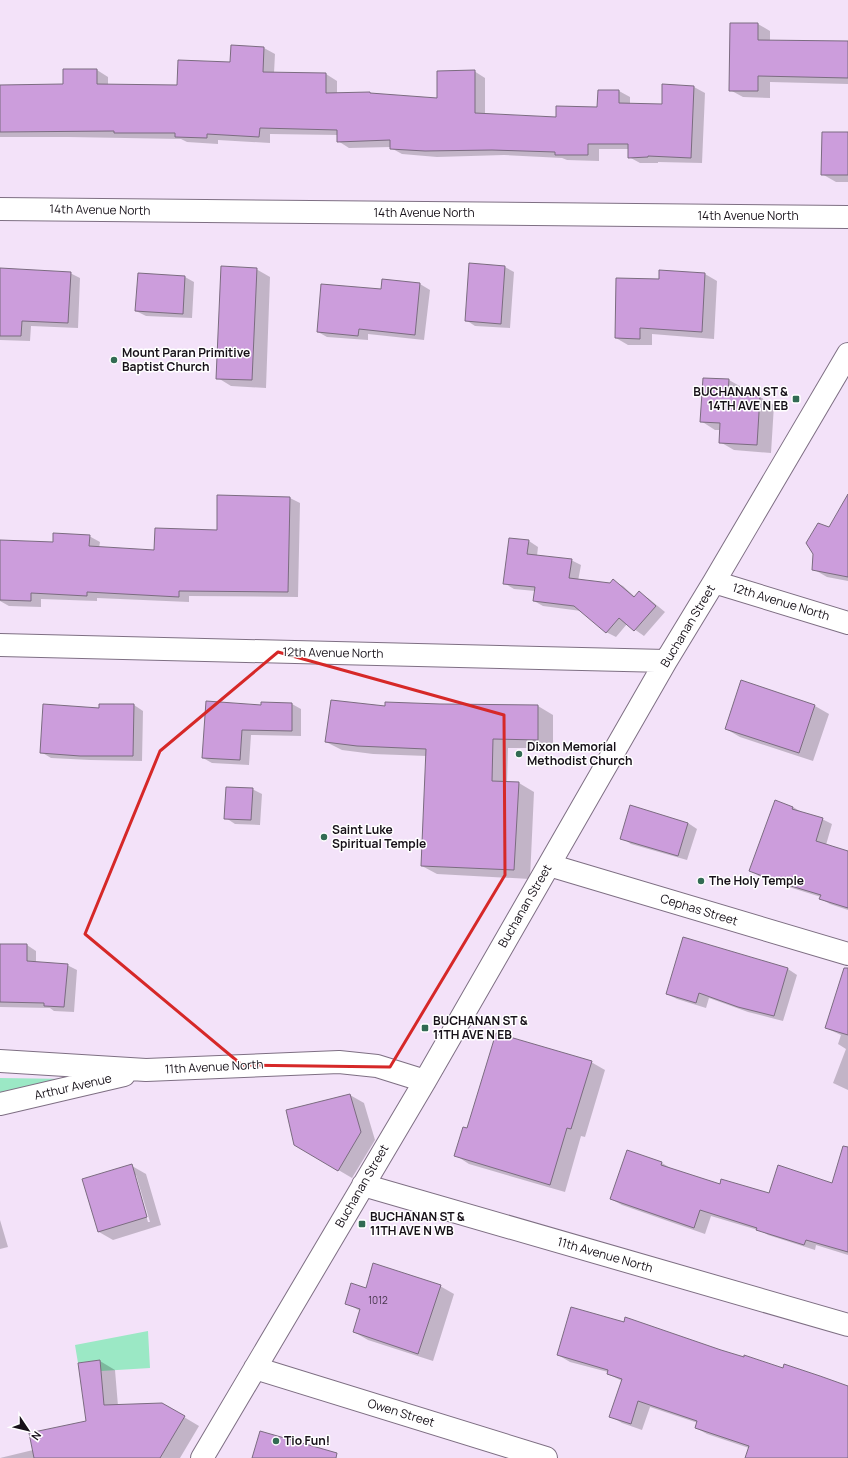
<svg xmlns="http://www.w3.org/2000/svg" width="848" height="1458" font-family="Manrope,sans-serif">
	<rect width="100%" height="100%" fill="#f3e2f9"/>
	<path fill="#9be8c5" d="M0,1078L70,1079L0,1094Z
		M148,1331L150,1368L101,1371L100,1360L78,1363L75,1345Z"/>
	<path fill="#0003" fill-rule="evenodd" d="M731,24H758L770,31V41L848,42V84L770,82V98L743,97L730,90Z
		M264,48L275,54L274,73L326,74L337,81V94L370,93L373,95L438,99L474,71L485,78V115L557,118L598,108L619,91L630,97V104L663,105L694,87L705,93L702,163L658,162V163H640L629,157V149H599V161L567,160L562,158L504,155L437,157L402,154L391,148V147L349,148L338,141V135L270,134V143L218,140V144L187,142L181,139L68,137H0V86L64,85V70H97L108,77V85L178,86Z
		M848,133V182H836L822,174Z
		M505,267L514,272L510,328L475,326L466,320Z
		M256,269L270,277L266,388L231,386L218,378Z
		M0,270L70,273L80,278L78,328L31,326L30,341L0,340Z
		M660,272L705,274L717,281L714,339L652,334V345H628L616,338L660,280Z
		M185,277L194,282L192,318L146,316L136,311Z
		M383,281L420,284L430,290L424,340L368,334V340L327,337L318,332L382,290Z
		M729,380L743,388L742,396L760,397L774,405L771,453L734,450L720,442L721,430H715L701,421Z
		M290,498L300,503L298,597L189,596V602L97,598V601L41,599V607L9,606L0,601V541L54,543L89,536L100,542L99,548L155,551L218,531Z
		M848,498V581L827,577L813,569L829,528Z
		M529,541L538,547L537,556L571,560L581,565L578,581L610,584L613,581L623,586L635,597L639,592L648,598L665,612L644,636L627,624L616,637L606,632L581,611L543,606L534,601L535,591L514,589L504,583Z
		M262,703L292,704L301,709V736L251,735L249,765L212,763L203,758L262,706Z
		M134,705L143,711L142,761L90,760L51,758L41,752L100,709Z
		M440,705L538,706L553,715V748H508L507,783H519L534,792L530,879L437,874L422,866L427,756L373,754L342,750L326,742L386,707Z
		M815,706L829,714L813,761L740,737L726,729Z
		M252,789L262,794L260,825L235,824L226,818Z
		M793,807L803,813L822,819L832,824L826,845L848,852V910L830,904L821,899V897L792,888L759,876L750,870Z
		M688,823L697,829L687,860L631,844L622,838Z
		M0,945H27L36,951V963L67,965L77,970L74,1012L54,1011L50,1008L0,1007Z
		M788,969L797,975L783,1021L748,1012L709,998L706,1008L677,999L667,994Z
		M848,992V1090L833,1083L846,1049L838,1044L841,1035L826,1028Z
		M591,1062L605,1070L585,1137L581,1136L565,1192L469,1164L455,1155L468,1129Z
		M350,1095L364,1103L375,1140L352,1178L294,1144Z
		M628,1152L662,1163L672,1169L720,1185L769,1195L833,1184L848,1164V1255L816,1245L815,1250L768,1235L761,1231L711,1216L705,1234L622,1205L611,1199Z
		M132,1166L146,1174L161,1225L113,1240L99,1232ZM134,1175H136L150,1222H148Z
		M0,1220L8,1247L0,1249Z
		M440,1286L454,1294L433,1361L368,1340L354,1332L360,1311L346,1303L366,1289Z
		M558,1355L744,1358L848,1387V1458H746L749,1448L707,1434L696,1428L698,1423L650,1407L642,1430L622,1423L610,1416L622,1381L608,1374V1372L570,1362Z
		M100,1361L115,1370L118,1406L162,1404L199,1426L180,1458H0L33,1450L87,1421Z"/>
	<path fill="#cc9ddc" stroke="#7b6c80" d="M730,23H758V40L848,41V78L758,76V91H729Z
		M231,45L264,47L263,72L326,73V93L370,92V93L437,98V71L475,70V113L556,117V106L597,107L598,90H619V103L662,104V84L694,86L691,158L648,156V157L628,158V144H588V155H555V152L492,150L425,151L390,149V140L337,142V130L260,128L259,137L207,134V138L175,137V133H114V131L0,132V85L63,84V69H97V84L177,85L178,60L230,62Z
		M822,132H848V175H821Z
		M469,263L505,266L501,324L465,321Z
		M221,266L257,268L252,380L216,379Z
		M0,268L71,272L68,323L22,321L21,336H0Z
		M659,270L705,273L702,332L640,328V339L615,338L616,278L659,279Z
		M138,273L185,276L183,314L135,311Z
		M382,279L420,283L415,335L359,329L358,336L317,332L321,284L381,289Z
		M703,378L729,379L728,394L760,396L757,445L719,443L720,423L700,422Z
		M848,494V577L812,570L813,554L806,543L818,523L829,527Z
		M217,495L290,497L288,592L179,591V597L87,592V596L31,593V601L0,600V540L53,542V533L90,535L89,546L154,550L155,528L217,530Z
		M509,538L529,540L527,554L572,559L569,578L610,583L613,579L634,597L639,591L656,606L634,631L619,618L606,633L574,606L533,601L535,587L503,584Z
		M741,680L815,705L799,753L725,729Z
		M331,700L385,706V702L440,704L538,705V740L493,739L492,781L519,782L514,870L421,866L426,749L357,746L325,742Z
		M206,701L261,705V702L292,703V731L242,730L240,760L202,758Z
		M43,704L99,708V704H134L133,756H80L40,753Z
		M226,787L253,788L251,820L224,819Z
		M775,800L793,807L792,809L823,818L816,841L848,851V908L819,899L821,895L781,883L749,871Z
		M630,805L688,823L678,856L620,839Z
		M683,937L788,968L774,1016L738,1007L699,993L696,1003L666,994Z
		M0,944H27V961L68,964L64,1007L44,1006V1003L0,1002Z
		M844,968H848V1035L825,1028Z
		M496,1033L592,1061L571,1129L567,1128L550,1185L454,1156L463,1127L467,1128Z
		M350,1094L361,1132L338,1171L294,1145L286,1110Z
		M843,1146L848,1147V1252L806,1240L804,1245L756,1230L757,1228L700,1210L694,1228L610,1199L627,1150L662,1162L661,1165L720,1184L721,1179L769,1193L778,1165L832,1183Z
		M132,1164L147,1217L98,1232L82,1179Z
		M373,1263L441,1285L418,1354L353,1332L360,1309L345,1304L351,1283L366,1288Z
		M571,1307L624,1322L625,1317L721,1350L744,1357V1355L783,1368L784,1364L820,1376L848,1386V1458H745L749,1446L695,1428L697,1421L638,1401L631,1424L609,1417L622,1379L607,1374L608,1370L557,1355Z
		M100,1360L104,1405L162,1403L185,1416L160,1458H34L29,1433L86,1421L78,1363Z
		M260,1431L337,1453L336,1458H252Z"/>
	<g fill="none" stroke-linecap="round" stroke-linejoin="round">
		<defs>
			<path id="minor" d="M0,209L848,217
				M714,582L848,623
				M0,645L666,661
				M549,865L848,954
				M0,1061L146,1070L339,1062L377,1066L425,1081
				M0,1104L124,1075
				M363,1185L848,1325
				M255,1368L546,1458
				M202,1458L425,1081L666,661L714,582L848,354"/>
		</defs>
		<use href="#minor" stroke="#7e6f83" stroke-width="24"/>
		<use href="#minor" stroke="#fff" stroke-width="22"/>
	</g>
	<path fill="none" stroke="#d62828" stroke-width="3" stroke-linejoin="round" d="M278,652L504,715L505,875L390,1067L242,1065L85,934L160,751Z"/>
	<g fill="#326b53" stroke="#fff" stroke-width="1.5">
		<circle cx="114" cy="360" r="4"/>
		<rect x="792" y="395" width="8" height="8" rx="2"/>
		<circle cx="519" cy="754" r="4"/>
		<circle cx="324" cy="837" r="4"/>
		<circle cx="701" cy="881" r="4"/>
		<rect x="421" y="1024" width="8" height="8" rx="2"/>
		<rect x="358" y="1220" width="8" height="8" rx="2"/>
		<circle cx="276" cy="1441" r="4"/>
	</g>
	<g text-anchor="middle" stroke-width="3" stroke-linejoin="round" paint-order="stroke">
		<g font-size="10" fill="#44344a">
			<text x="378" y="1304">1012</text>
		</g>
		<g font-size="12" fill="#171119" stroke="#fff">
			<text transform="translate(100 210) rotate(1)" y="4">14th Avenue North</text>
			<text x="424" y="217">14th Avenue North</text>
			<text x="748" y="220">14th Avenue North</text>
			<text transform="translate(781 602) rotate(17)" y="4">12th Avenue North</text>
			<text transform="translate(688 626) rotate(-59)" y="4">Buchanan Street</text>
			<text transform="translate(333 653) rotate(1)" y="4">12th Avenue North</text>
			<text transform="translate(525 906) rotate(-60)" y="4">Buchanan Street</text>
			<text transform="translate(699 910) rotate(17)" y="4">Cephas Street</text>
			<text transform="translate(214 1067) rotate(-3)" y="4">11th Avenue North</text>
			<text transform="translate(73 1087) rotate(-13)" y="4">Arthur Avenue</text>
			<text transform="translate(362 1186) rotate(-60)" y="4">Buchanan Street</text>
			<text transform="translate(605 1255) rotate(16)" y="4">11th Avenue North</text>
			<text transform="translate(401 1413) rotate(17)" y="4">Owen Street</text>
		</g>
		<g font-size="12" font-weight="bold" fill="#171119" stroke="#fff" text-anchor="start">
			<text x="122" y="357">Mount Paran Primitive<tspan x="122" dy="14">Baptist Church</tspan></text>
			<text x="788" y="396" text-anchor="end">BUCHANAN ST &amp;<tspan x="788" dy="14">14TH AVE N EB</tspan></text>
			<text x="527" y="751">Dixon Memorial<tspan x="527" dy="14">Methodist Church</tspan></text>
			<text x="332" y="834">Saint Luke<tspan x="332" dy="14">Spiritual Temple</tspan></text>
			<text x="709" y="885">The Holy Temple</text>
			<text x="433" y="1025">BUCHANAN ST &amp;<tspan x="433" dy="14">11TH AVE N EB</tspan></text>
			<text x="370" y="1221">BUCHANAN ST &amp;<tspan x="370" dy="14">11TH AVE N WB</tspan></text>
			<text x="284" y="1445">Tio Fun!</text>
		</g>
	</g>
	<g transform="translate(28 1430) rotate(125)" stroke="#ffffff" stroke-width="3" paint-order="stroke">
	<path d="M0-3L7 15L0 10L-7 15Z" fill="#171119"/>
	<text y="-6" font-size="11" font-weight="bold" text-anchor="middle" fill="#171119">N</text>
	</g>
</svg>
